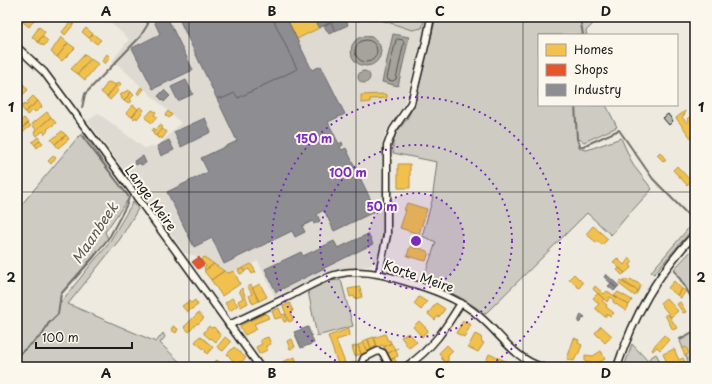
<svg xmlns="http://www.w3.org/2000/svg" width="712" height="384" font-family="'Playpen Sans',sans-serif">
	<rect width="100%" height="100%" fill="#eeeadf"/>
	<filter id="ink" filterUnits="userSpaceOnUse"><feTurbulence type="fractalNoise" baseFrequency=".025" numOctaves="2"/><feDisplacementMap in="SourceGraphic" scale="8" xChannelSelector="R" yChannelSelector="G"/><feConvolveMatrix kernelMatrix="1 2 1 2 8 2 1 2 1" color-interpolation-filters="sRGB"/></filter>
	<g filter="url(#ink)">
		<path fill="#dedad1" d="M104,17H427L410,85L404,103L385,133L382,144L383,232L376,262L369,266L343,269L329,272L275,297L258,261L228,274L207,259L185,253L88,121L98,113L144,148L156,146L161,143L181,123L113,60L129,39Z"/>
		<path fill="#ceccc2" stroke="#75746f" d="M358,17H425L422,28L412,30L372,17L358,21Z
			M436,17H600L586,31L587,35H539V105H606L617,127L584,142L579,139L578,146L580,149L587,150L621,138L633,165L652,189L628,215L611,235L587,213L485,314C465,298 446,290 423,280L436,242L422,236L432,201L437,162L393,153V140L396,133L407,119L415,103Z
			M83,133L129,198L105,232L108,239L62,292L60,297L61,302L93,262L107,246L133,202L138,209L120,239L68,304L156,342L163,333L165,337L160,343L185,367H17V210L79,136Z
			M692,224L694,227L654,274L651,272Z
			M695,247V305L674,269Z
			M341,280L353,326L317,336L308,291L328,281Z
			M695,332V367H679L688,361L680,341Z
			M632,344L647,360L656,354L663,367H624Z"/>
		<path fill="#a6a39d" stroke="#6f6d69" d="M393,34L409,37L398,86L382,82Z
			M351 51a15 15 0 1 1 30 0a15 15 0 1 1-30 0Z
			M358 77a6 6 0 1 1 12 0a6 6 0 1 1-12 0Z"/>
		<path fill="#f2c14e" stroke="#b2903f" d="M17,17H27L23,22Z
			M27,17H36L29,27L23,22Z
			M286,17H314L319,28L297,39Z
			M71,21L74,24L65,35L62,32Z
			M39,27L45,32L38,42L32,37Z
			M86,28L93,34L89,38L82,32Z
			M93,34L101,40L97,44L89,38Z
			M42,36L48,41L44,46L38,42Z
			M61,37L68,43L57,57L51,52Z
			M68,43L75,48L62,61L57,57Z
			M85,54L90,58L78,74L71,69Z
			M107,54L110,57L105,64L102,61Z
			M91,59L98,64L85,80L78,74Z
			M20,80L24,85L17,91V82Z
			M108,82L112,83L116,85L107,97L101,92Z
			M119,82L121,84L117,89L119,90L110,100L107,97Z
			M24,85L28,90L17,100V91Z
			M141,87L144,89L139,95L137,93Z
			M128,90L131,92L124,101L121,98L122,97L120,95Z
			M131,92L134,95L130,99L132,101L130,103L128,102L127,103L124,101Z
			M384,94L387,95V98L370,99V102L361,103V95Z
			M33,96L38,101L25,112L21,107L25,104L26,106L28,104L27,102Z
			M38,101L42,107L35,112L33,110L27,115L25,112Z
			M133,105L138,109L132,117L126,113Z
			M140,107L144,110L137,119L136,117L134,119L132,117Z
			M152,110L156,112L154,115L157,117L152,123L145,118Z
			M168,111L172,115L169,118L165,115Z
			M685,111V114L682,117L687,123L689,121L688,119L690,117L695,124V129L693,130L695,132L694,142L676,118Z
			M47,112L51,117L36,130L32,124Z
			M51,117L56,123L47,129L48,130L45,134L43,131L37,136L34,132Z
			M24,118L28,123L22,128L18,123Z
			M28,123L31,126L23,132L21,129Z
			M160,125L163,127L156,136L153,134L154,132L152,131L154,128L156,130Z
			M162,129L167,132L162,139L160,137L159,139L156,136Z
			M62,131L66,135L55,144L51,140Z
			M66,135L69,139L58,148L55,144Z
			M38,137L40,140L35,145L32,142Z
			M40,140L43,143L37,148L35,145Z
			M660,152L666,160L664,162L657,155Z
			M53,156L56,158L51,164L48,161Z
			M398,164H410V188H398Z
			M677,166L691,181L687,185L673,170Z
			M407,203L427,209L419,234L400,228L406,210H404Z
			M593,226L608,239L602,245L597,241L596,242L586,234Z
			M410,246L417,249V247L429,252L426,261L407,256Z
			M204,257L214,264L205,270L204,267L206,266L201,260Z
			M617,258L624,265L629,258L633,262L630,265L632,267L625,273L613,262Z
			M214,264L224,271L211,280L204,271Z
			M251,264L256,272L252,274L249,269L244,271L243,268Z
			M243,268L245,272L240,274L238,270Z
			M619,268L625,273L622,275L617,270Z
			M224,271L228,273L234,271L240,284L222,296L211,280Z
			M574,274L583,283L579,288L569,279Z
			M624,279L628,281L630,279L641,285L638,291L622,282Z
			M621,280L638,291L635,296L619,284Z
			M674,281L682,289L677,295L668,288Z
			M260,284L267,297L259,301L252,288Z
			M251,285L259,301L253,304L249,296L252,294L248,287Z
			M595,286L604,294L607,291L629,305L626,311L613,302V299L610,297L607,302L593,289Z
			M360,287L362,297L355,299L354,296L350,297L348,289Z
			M242,288L248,303L241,307L238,301L243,298L239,291Z
			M682,289L686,291L681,298L677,295Z
			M618,292L632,300L629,305L614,296Z
			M598,293L604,299L602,301L607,305L606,307L614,313L610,317L607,314L605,317L595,308L599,304L593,298Z
			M419,297L427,302L421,310L414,304Z
			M232,298L238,305L230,311L225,303Z
			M666,298L678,311L671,317L660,303Z
			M195,300L198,305L187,312L182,306L189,301L191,303Z
			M680,302L686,312L683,313L677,304Z
			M290,303L293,311L291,313L293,320L289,322L283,306Z
			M436,303L445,309L439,317L438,316L435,320L428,314Z
			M279,308L282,315L285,314L287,321L284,322L282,317L275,319L272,311Z
			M198,313L204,318L198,324L197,323L189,332L184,327Z
			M266,313L269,318L254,324L257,329L245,335L240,327L241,325Z
			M668,314L677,328L673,330L665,315Z
			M419,321L428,330L422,337L413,327Z
			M463,321L471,325L464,337L456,333Z
			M173,326L178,329L176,333L171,330Z
			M209,326L211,328L214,327L221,336L216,342L211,338L210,339L204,334V332Z
			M601,326L612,336L605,343L595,333Z
			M348,329L349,336L336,340L346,365L343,367H339L328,336Z
			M409,333L417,342L409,348L401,337Z
			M385,334L388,341L390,340L391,343L384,347L383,345L377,347L374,338Z
			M475,334L481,337L482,342L484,343L478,352L468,347Z
			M664,335L669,340L660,350L657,347L653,351L652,350L655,345Z
			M200,336L213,347L207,354L205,352L206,351L195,342Z
			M225,337L231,342L223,351L217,347Z
			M268,337L271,344L266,346L267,350L259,354L256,347L262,344L260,340Z
			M374,337L377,346L371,349L368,339Z
			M574,338L579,340L578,343L582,345L578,355H577L574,361L567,359Z
			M292,339L295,347L290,349L287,341Z
			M368,339L371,349L367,352L363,341Z
			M363,343L367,352L361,354L358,345Z
			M391,343L395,349L387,354L384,347Z
			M358,345L361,354L355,356L352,347Z
			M447,345L453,351L448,356V361L445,362L441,358L442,357L439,353Z
			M234,347L246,358L235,367H230L235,363L227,354Z
			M686,347L689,353L685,356L682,349Z
			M398,348L396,350L398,356L390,360L387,354Z
			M674,349L679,360L683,358L685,362L674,367H664L668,365L663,354Z
			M601,351L605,359L596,364L585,362V355L593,356Z
			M489,354L508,362L506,367H487L484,366Z
			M295,357L298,367H284L282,362Z
			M394,358L398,365L393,367L390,360Z
			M217,360L220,363L215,367L212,364Z
			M357,361L360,367H347L346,365Z"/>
		<path fill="#e4572e" stroke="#a84529" d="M199,257L204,265L198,269L192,262Z"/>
		<path fill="#8d8d92" stroke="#6b6b6f" d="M152,17H167L193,70L153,89L132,48L160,34Z
			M178,17H272L297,69L238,98L235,93L221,99V97L217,99Z
			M272,17H286L312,70L321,66L345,114L328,122L339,144L342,142L343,145L340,147L342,150L346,148L376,211L334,231L324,210L317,214L320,221L314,224L313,221L302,226L305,232L295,237L292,231L224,264L212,238L194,247L167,192L208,172L201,158L237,141L217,99L221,97V99L235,93L238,98L297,69Z
			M314,17H342L319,28Z
			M342,17H345L348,25L335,31L331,22Z
			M331,22L335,31L329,34L324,26Z
			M186,80L193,94L178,101L171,87Z
			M164,90L170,96L164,102L158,96Z
			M205,118L211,132L181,147L174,132Z
			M169,140L174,150L161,156L157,146Z
			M143,156L146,163L141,165L140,163L136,165L134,161Z
			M368,234L373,244L276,292L265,269L301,252L303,256L334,241L338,248Z
			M606,274L619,286L616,288L604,277Z
			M611,283L617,288L614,291L608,286Z
			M581,314L585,317L579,323L578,322Z
			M308,327L314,343L301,348L294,332Z"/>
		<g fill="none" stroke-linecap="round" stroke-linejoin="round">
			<path stroke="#535250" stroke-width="1" d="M398,39L403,40L404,42L396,79L393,81L388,80L387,78L396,40Z
				M355 51a11 11 0 1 1 22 0a11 11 0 1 1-22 0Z"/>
			<path stroke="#6f6d69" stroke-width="2" d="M580,17L583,35
				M575,105L577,139L581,147L619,130L653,179L694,221
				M82,108L85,94L140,37L148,24L145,17
				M675,271L695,303
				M680,339L695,331
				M17,356L43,334L48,324L58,314L61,294L94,257L110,236L127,204L129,197L82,136"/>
		</g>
		<path fill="#b9b6af" stroke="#1c1c1c" d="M668,114L673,121L669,125L663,118Z"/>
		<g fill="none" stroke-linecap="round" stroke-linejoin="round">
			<defs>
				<path id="minor" d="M17,47L44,72L131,189L260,367
					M379,273L387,235V146L393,130L411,103L426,42L431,17
					M229,325C250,315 271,305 292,295C311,285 332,272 354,272C375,271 394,278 414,284C437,291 461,300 479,316C501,334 513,358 542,367
					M363,367L362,363L364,358L378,351L383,353L390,367
					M408,367L407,366C433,348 445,329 461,303
					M617,367C635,313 656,276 695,234"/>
			</defs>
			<use href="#minor" stroke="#1c1c1c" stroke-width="9"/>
			<use href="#minor" stroke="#fbf7ec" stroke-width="6"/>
		</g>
	</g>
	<path fill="none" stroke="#1c1c1c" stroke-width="1" stroke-opacity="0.55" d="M189,17V367M356,17V367M523,17V367M17,192H695"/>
	<circle cx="416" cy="241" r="48" fill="#7b2cbf" fill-opacity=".12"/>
	<g fill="none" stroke="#7b2cbf" stroke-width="2" stroke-dasharray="2 4">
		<circle cx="416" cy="241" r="48"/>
		<circle cx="416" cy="241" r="96"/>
		<path d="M346 367A144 144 0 1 1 486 367"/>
	</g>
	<g text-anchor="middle" stroke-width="4" stroke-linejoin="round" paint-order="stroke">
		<g font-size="13" fill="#1c1c1c" stroke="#fbf7ec">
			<text transform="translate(151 198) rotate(54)" y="5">Lange Meire</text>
			<text transform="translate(419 276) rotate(19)" y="5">Korte Meire</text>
		</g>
		<g font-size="14" font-style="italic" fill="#5a5956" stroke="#fbf7ec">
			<text transform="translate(95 233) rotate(-56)" y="5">Maanbeek</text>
		</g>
	</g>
	<circle cx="416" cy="241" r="6" fill="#7b2cbf" stroke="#fbf7ec" stroke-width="2"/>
	<g font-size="12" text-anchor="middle" font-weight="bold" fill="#7b2cbf" stroke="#fbf7ec" stroke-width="4" stroke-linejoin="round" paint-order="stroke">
		<text x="314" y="143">150 m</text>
		<text x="348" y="177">100 m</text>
		<text x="382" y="211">50 m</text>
	</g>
	<rect width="712" height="384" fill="none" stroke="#fbf7ec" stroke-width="44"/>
	<rect x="538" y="34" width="140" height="72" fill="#fbf7ec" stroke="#a29f99"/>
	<rect x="546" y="44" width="20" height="12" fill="#f2c14e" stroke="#a29f99"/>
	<text x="574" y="54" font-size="12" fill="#1c1c1c">Homes</text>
	<rect x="546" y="64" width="20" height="12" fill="#e4572e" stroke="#a29f99"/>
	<text x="574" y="74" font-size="12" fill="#1c1c1c">Shops</text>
	<rect x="546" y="84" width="20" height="12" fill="#8d8d92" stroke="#a29f99"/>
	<text x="574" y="94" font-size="12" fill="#1c1c1c">Industry</text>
	<path d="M36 342v6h96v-6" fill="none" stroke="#1c1c1c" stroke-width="2"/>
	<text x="42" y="342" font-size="12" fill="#1c1c1c" stroke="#fbf7ec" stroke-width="3" paint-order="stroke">100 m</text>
	<rect x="22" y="22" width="668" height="340" fill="none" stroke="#1c1c1c" stroke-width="1.5"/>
	<g font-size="13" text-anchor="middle" font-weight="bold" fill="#1c1c1c">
		<text x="106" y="16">A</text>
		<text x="272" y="16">B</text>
		<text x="440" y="16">C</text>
		<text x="606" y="16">D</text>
		<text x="11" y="112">1</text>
		<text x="701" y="112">1</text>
		<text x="11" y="282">2</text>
		<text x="701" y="282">2</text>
		<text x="106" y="378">A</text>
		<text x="272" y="378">B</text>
		<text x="440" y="378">C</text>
		<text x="606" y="378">D</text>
	</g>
</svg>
